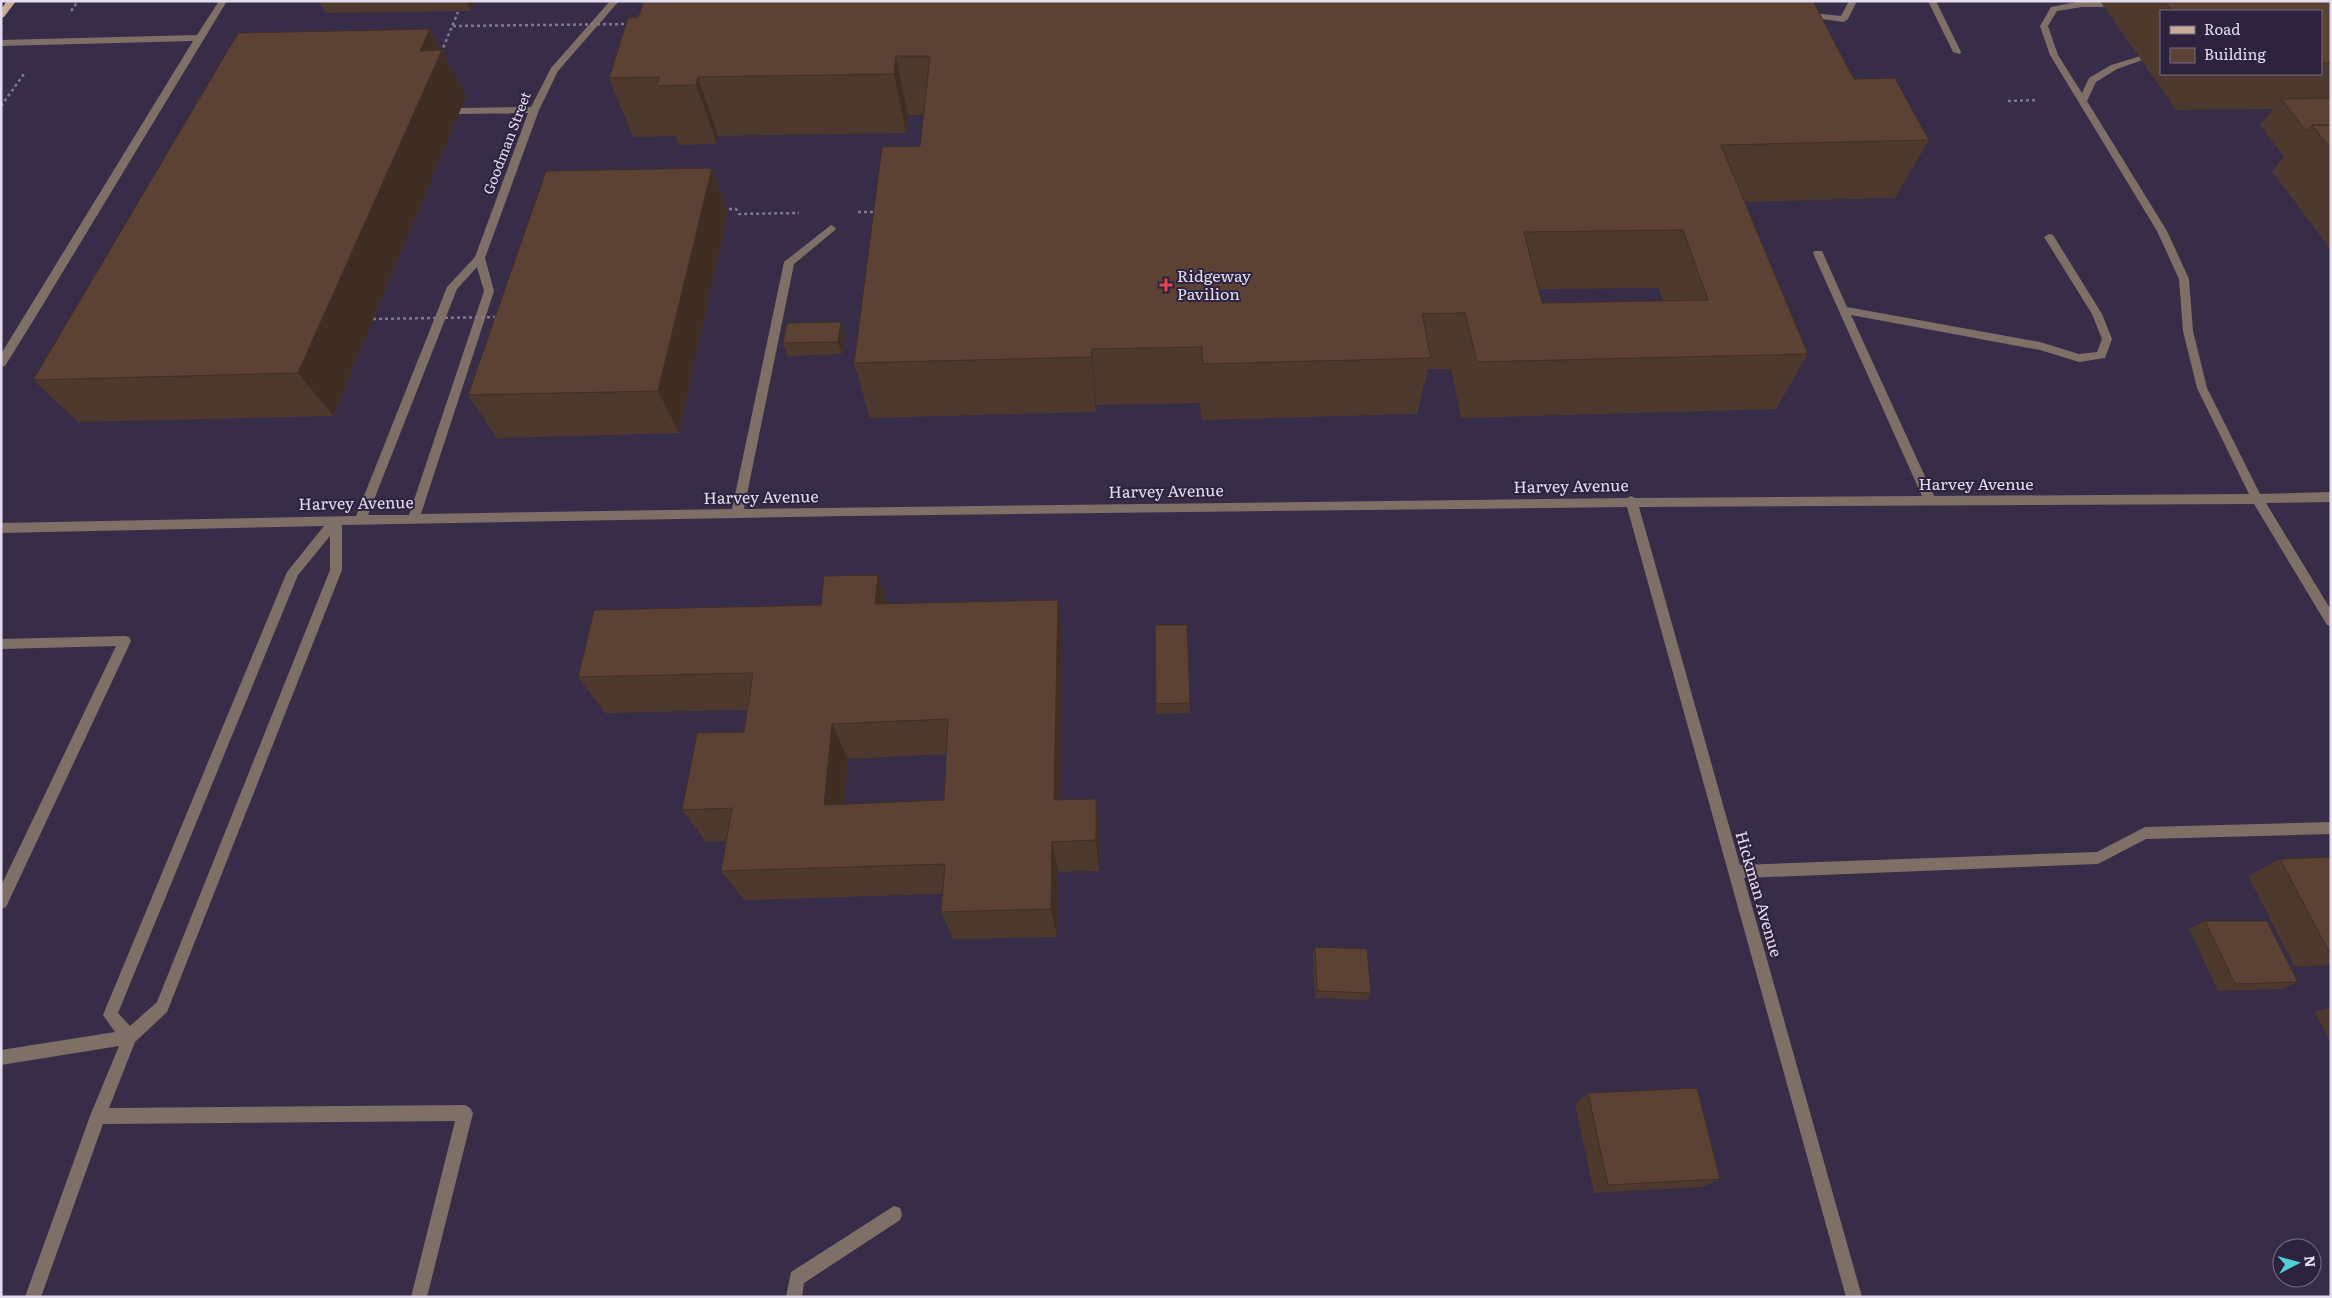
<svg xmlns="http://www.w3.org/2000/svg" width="2332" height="1298" font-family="Literata,serif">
	<rect width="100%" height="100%" fill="#372d49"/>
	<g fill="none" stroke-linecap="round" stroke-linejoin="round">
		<path stroke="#817890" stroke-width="2.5" stroke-dasharray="3 3" stroke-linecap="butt" d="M71,11L78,1
			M441,53L458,12
			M2008,101L2038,100
			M1,106L24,74
			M723,209H736L739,214L799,213
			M858,212H876"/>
		<path fill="#7e7067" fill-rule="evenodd" d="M219,1H227L33,321L5,366L1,367V354L193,41L1,46V40L197,35Z
			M610,1H619L558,71L539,110L485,258L494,291L421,514L732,509L784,262L831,225L836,228L835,230L794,264L744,509L1627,498L1631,496L1635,498L1922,496L1813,253L1814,251H1822L1847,307L2040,342L2079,354L2097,352L2102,339L2092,314L2044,237L2049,234L2053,235L2102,314L2112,339L2105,358L2079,362L2040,350L1851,315L1934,496L2249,494L2197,388L2183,331L2179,279L2157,231L2050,55L2040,26L2051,7L2082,1L2105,2V6L2102,7H2082L2057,11L2048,26L2058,55L2082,93L2089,78L2111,65L2141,56L2145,59L2117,69L2096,82L2087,101L2167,231L2189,279L2193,331L2207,388L2260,494L2331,492V502L2266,503L2331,610V626L2327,625L2254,504L1639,507L1740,865L2097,852L2145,827L2331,822V834L2146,839L2098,864L1744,878L1862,1297H1846L1627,507L847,516L342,525V570L169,1007L167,1012L135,1042L109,1108L465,1105L470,1108L473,1113L427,1297H411L455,1121L103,1124L41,1297H25L90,1116L119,1046L1,1065V1050L115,1032L103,1015L287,572L324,526L1,533V523L356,516L447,287L475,257L528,113L459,114L454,111L459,108L531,107L551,68ZM477,267L484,291L409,515H368L457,289ZM330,536V570L157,1002L130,1026L118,1013L298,575Z
			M1785,1H1795L1812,13L1841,16L1849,1H1857L1848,19L1844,22L1807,17Z
			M1928,1H1936L1961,52L1960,54L1953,52Z
			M125,636L129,637L131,641L6,907L1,909V886L116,646L1,649V639Z
			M894,1206L900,1208L902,1214L900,1220L804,1283L802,1297H786L791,1272Z"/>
		<path fill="#c7ac98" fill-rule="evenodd" d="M7,1H16L4,17L1,18V9Z"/>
		<path stroke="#817890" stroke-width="2.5" stroke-dasharray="3 3" stroke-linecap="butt" d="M453,26L630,24
			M373,319L498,317"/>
	</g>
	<path fill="#4e392e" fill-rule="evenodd" d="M319,1H475L471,11L326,13Z
		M2100,1H2331V250L2272,171L2284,157L2260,125L2273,109L2176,110ZM2161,11H2321V74H2161Z
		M628,18L1854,79L1929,140L1895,198L1745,202L1808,354L1776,409L1461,418L1451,369H1428L1417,414L1201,420L1200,403L1096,405V412L870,418L854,363L920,146L924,115H908L906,133L718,136L717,144L679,145L676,136L633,137L609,78ZM1659,288L1663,301L1542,303L1539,289Z
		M430,29L440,50H442L466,96L333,416L78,422L33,380Z
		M712,168L728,213L679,433L497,438L468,395Z
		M841,322L845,334L842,354L788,356L783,343Z
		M1058,600L1062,638L1060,800L1096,799L1100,830L1099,871L1058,872L1057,937L953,939L941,912L942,894L744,900L721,871L726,841L706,842L682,810L744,732L747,710L605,713L578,677L888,604ZM946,754L944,800L844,804L848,759Z
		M1155,625L1190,703V713L1156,714Z
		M2331,857V965L2295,967L2248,876L2280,859Z
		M2205,921L2298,982L2281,989L2218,991L2189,929Z
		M1315,947L1371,993L1367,1000L1315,998L1313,955Z
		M2331,1007V1043L2315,1012Z
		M1588,1093L1720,1179L1702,1187L1594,1193L1575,1104Z"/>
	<path fill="#402e25" d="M466,1H475L471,11Z
		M430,29L441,52L442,50L466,96L333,416L298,373L420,51Z
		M896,56L908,115L906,133L894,74Z
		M698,77L718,136L717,144L696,85Z
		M712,168L728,213L679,433L658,391Z
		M841,322L845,334L842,354L838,342Z
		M1092,349L1096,405V412L1092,357Z
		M878,575L891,613L875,604Z
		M1058,600L1062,638L1060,832L1054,800Z
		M832,724L848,759L841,837L824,805Z
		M1096,799L1100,830L1099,871L1096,840Z
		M1052,842L1058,872L1057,937L1051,909Z"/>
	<path fill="#5b4235" stroke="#402e25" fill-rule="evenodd" d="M644,1H1813L1854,79L1895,78L1929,140L1721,145L1808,354L1477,362L1465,313L1422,314L1431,358L1203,364L1202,347L1092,349V357L854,363L882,147L920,146L930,56H896L894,74L698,77L696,85L657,86L659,77L609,78L628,18L638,17ZM1683,230L1708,300L1542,303L1524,232Z
		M2164,1H2331V63H2321V11H2172Z
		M430,29L420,51L442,50L298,373L33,380L238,33Z
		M2331,98V125H2312L2306,131L2281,99Z
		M2312,125H2331V149Z
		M712,168L658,391L468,395L546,171Z
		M841,322L838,342L783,343L787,323Z
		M878,575L875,604L1058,600L1054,800L1096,799V840L1052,842L1051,909L941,912L945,864L721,871L732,808L682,810L697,733L744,732L753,673L578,677L594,610L821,605L824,576ZM948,719L944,800L824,805L832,724Z
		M1155,625H1187L1190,703L1156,704Z
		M2331,857V952H2329L2280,859Z
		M2205,921H2267L2298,982L2235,984Z
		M1315,947L1367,949L1371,993L1317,991Z
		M1697,1088L1720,1179L1608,1185L1588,1093Z"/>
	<path fill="#e0444e" stroke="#2d233e" stroke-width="2" d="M1163.5 277.5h5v5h5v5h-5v5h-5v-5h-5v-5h5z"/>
	<g text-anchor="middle" stroke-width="4" stroke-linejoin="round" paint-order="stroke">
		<g font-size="14" fill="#e3ddef" stroke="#2d233e">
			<text transform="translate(507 143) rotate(-69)" y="5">Goodman Street</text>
		</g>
		<g font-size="16" fill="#e3ddef" stroke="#2d233e" text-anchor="start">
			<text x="1177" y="282">Ridgeway<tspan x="1177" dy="18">Pavilion</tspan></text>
		</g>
		<g font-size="16" fill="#e3ddef" stroke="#2d233e">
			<text x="1976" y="490">Harvey Avenue</text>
			<text transform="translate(1571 486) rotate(-1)" y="6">Harvey Avenue</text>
			<text transform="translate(1166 491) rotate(-1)" y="6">Harvey Avenue</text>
			<text transform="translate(761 497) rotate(-1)" y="6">Harvey Avenue</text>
			<text transform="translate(356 503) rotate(-1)" y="6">Harvey Avenue</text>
			<text transform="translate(1759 894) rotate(74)" y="6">Hickman Avenue</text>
		</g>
	</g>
	<rect width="2332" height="1298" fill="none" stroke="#e3ddef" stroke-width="5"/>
	<rect x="2160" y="10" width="162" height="65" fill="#2d233e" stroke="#766d85"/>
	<rect x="2170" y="26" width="25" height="8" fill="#c7ac98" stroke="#766d85"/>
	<text x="2204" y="35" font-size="15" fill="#e3ddef">Road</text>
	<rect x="2170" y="48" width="25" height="15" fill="#5b4235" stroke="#766d85"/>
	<text x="2204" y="60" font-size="15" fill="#e3ddef">Building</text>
	<g transform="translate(2297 1263) rotate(84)"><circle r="24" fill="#2d233e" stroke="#766d85"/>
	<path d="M0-4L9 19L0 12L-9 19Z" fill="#52ccd5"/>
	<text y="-8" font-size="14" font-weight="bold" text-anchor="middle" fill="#e3ddef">N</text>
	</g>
</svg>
